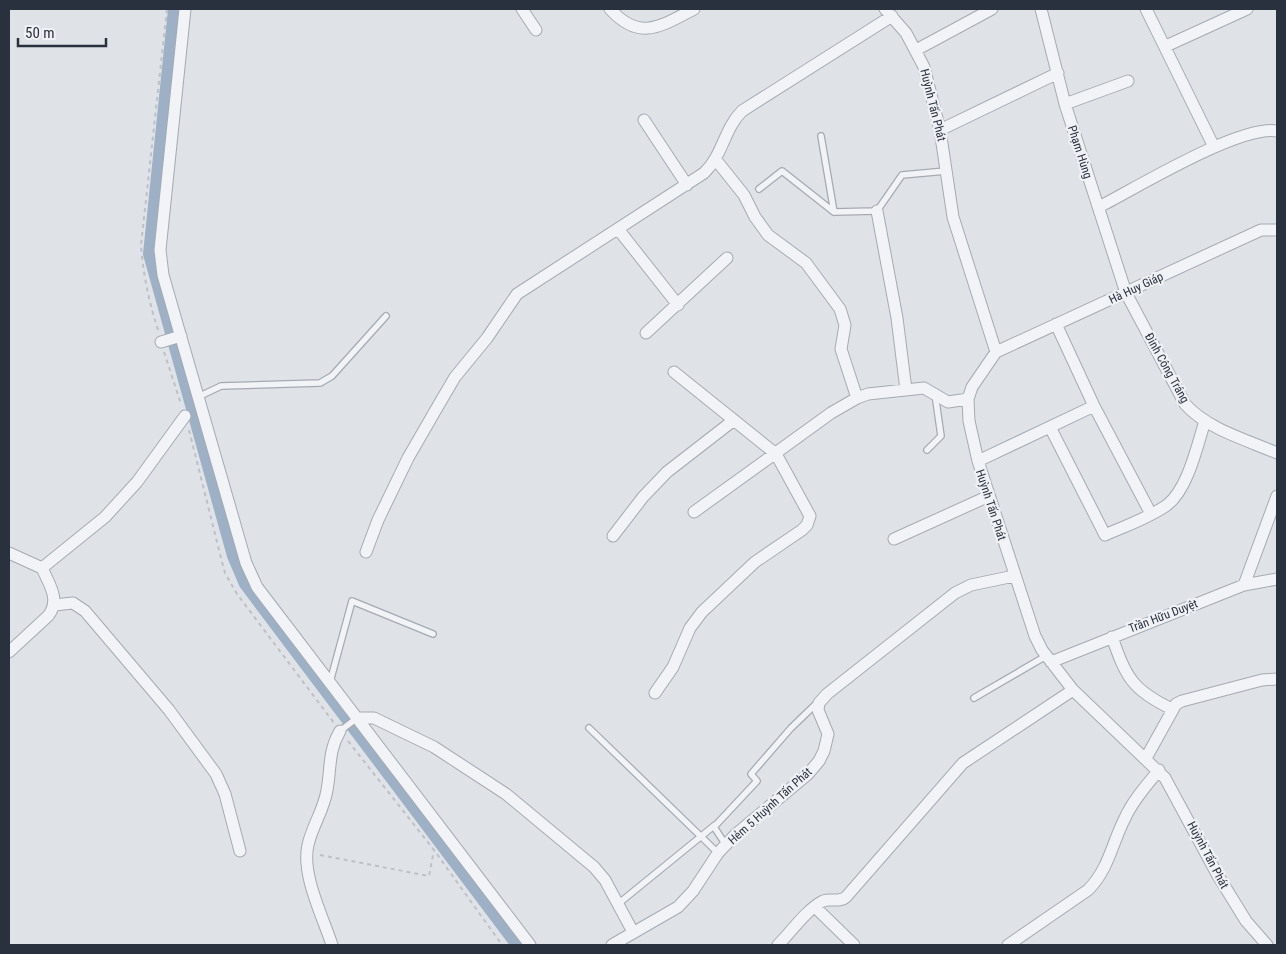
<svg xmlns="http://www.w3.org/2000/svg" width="1286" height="954" font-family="'Roboto Condensed',sans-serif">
	<rect width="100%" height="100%" fill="#dfe3e8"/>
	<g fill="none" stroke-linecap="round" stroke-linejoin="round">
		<path stroke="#9db0c5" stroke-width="12" d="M174,9L149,254L233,556L245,584L517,945"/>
		<defs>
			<path id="service" d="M821,136L834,212L877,211L902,175L946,171
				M759,189L782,171L834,212
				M198,397L221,386L320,383L332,376L386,316
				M927,450L941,436L935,394
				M330,682L352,601L433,634
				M974,698L1046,656
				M589,728L718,853
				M340,731L357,718
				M726,845L714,827L757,781L751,774L791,728L817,703
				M618,904L715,825"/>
			<path id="minor" d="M185,9L160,250L163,275L246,563L257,587L530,945
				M522,9L536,30
				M610,9C640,42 661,26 694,9
				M885,9L906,33L924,67L940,130L953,217L996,352
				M1041,9L1065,104L1126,293L1185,404C1207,429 1247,440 1277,453
				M1146,9L1214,147
				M1166,46L1247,9
				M916,50L992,9
				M1065,104L1128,81
				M644,120L687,185
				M940,130L1058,73
				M716,160L744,195L755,217L768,235L806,263L840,309L845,325L841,349L857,398
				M1099,207C1136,188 1239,125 1277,131
				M877,211L897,318L906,390
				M618,229L678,305
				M1056,324L1094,406L1151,514
				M646,333L727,258
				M161,342L181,336
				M1050,427L1105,535C1125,526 1149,518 1167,505C1188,489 1197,446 1205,421
				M978,461L1094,406
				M694,512L831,413L857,398L868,394L924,388L948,402L968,399
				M613,536L643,497L667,472L734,420
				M894,539L989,496
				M366,552L378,520L408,458L438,406L455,377L487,338L517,294L704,173C723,155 724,129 742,111L892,16
				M9,553L42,568C49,584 61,600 48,616L9,652
				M42,568L105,517L137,482L185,416
				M1244,585L1277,496
				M54,605L73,603L85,611L169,710L216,774L225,794L240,851
				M1112,637C1126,677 1132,690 1172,709
				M1051,662L1244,585L1277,579
				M655,693L673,667L690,628L702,612L755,562L802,530L807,525L810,516L776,454L674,372
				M357,718H374L434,747L506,794L594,867L605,880L633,932
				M1146,758L1176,704L1182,701L1262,680L1277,679
				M815,907L854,945
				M332,945C323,917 301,874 308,845C312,826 324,810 327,790C331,769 328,751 340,731
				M612,945L678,907L693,891L718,853L735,835L808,774L819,761L824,751L828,734L818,710L819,703L827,694L955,593L971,585L1014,576
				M778,945C792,931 806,910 823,901C831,898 839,903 846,897L963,763L1073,690
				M1008,945L1088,890C1109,869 1112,843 1125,818C1133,800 1147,785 1159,770
				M1267,945L1246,921L1217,874L1165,778L1073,690L1042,650L1035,636L978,461L969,421L968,399L972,387L996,352L1261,230H1277"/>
		</defs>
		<use href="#service" stroke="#a5aab2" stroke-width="8"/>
		<use href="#minor" stroke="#a5aab2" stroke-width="13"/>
		<path stroke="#bec0c6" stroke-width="2" stroke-dasharray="4 4" stroke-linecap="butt" d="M158,330C149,302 143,274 141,245L167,9
			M164,352L181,404
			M189,430L220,554L225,573L237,594L334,723
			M348,741L434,850L502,945
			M320,855L429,876L434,850"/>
		<use href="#service" stroke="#f2f3f6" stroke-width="5.5"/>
		<use href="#minor" stroke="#f2f3f6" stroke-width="11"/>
	</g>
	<g text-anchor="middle" stroke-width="4.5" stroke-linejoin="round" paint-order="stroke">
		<g font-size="12" fill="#29303e" stroke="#eff1f5">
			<text transform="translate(933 105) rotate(76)" y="4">Huỳnh Tấn Phát</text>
			<text transform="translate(1080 152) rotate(72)" y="4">Phạm Hùng</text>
			<text transform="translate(1136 288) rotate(-25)" y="4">Hà Huy Giáp</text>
			<text transform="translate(1167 368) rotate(61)" y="4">Đinh Công Tráng</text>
			<text transform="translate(991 505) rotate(72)" y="4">Huỳnh Tấn Phát</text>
			<text transform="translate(1163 616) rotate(-21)" y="4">Trần Hữu Duyệt</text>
			<text transform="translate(770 806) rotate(-42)" y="4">Hẻm 5 Huỳnh Tấn Phát</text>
			<text transform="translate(1208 855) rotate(62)" y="4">Huỳnh Tấn Phát</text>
		</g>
	</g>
	<rect width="1286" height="954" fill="none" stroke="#29303e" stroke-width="20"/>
	<path d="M18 38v8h88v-8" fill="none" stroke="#29303e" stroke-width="2.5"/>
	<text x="25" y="38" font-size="15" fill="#29303e" stroke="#eff1f5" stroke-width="4" paint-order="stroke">50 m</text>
</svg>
